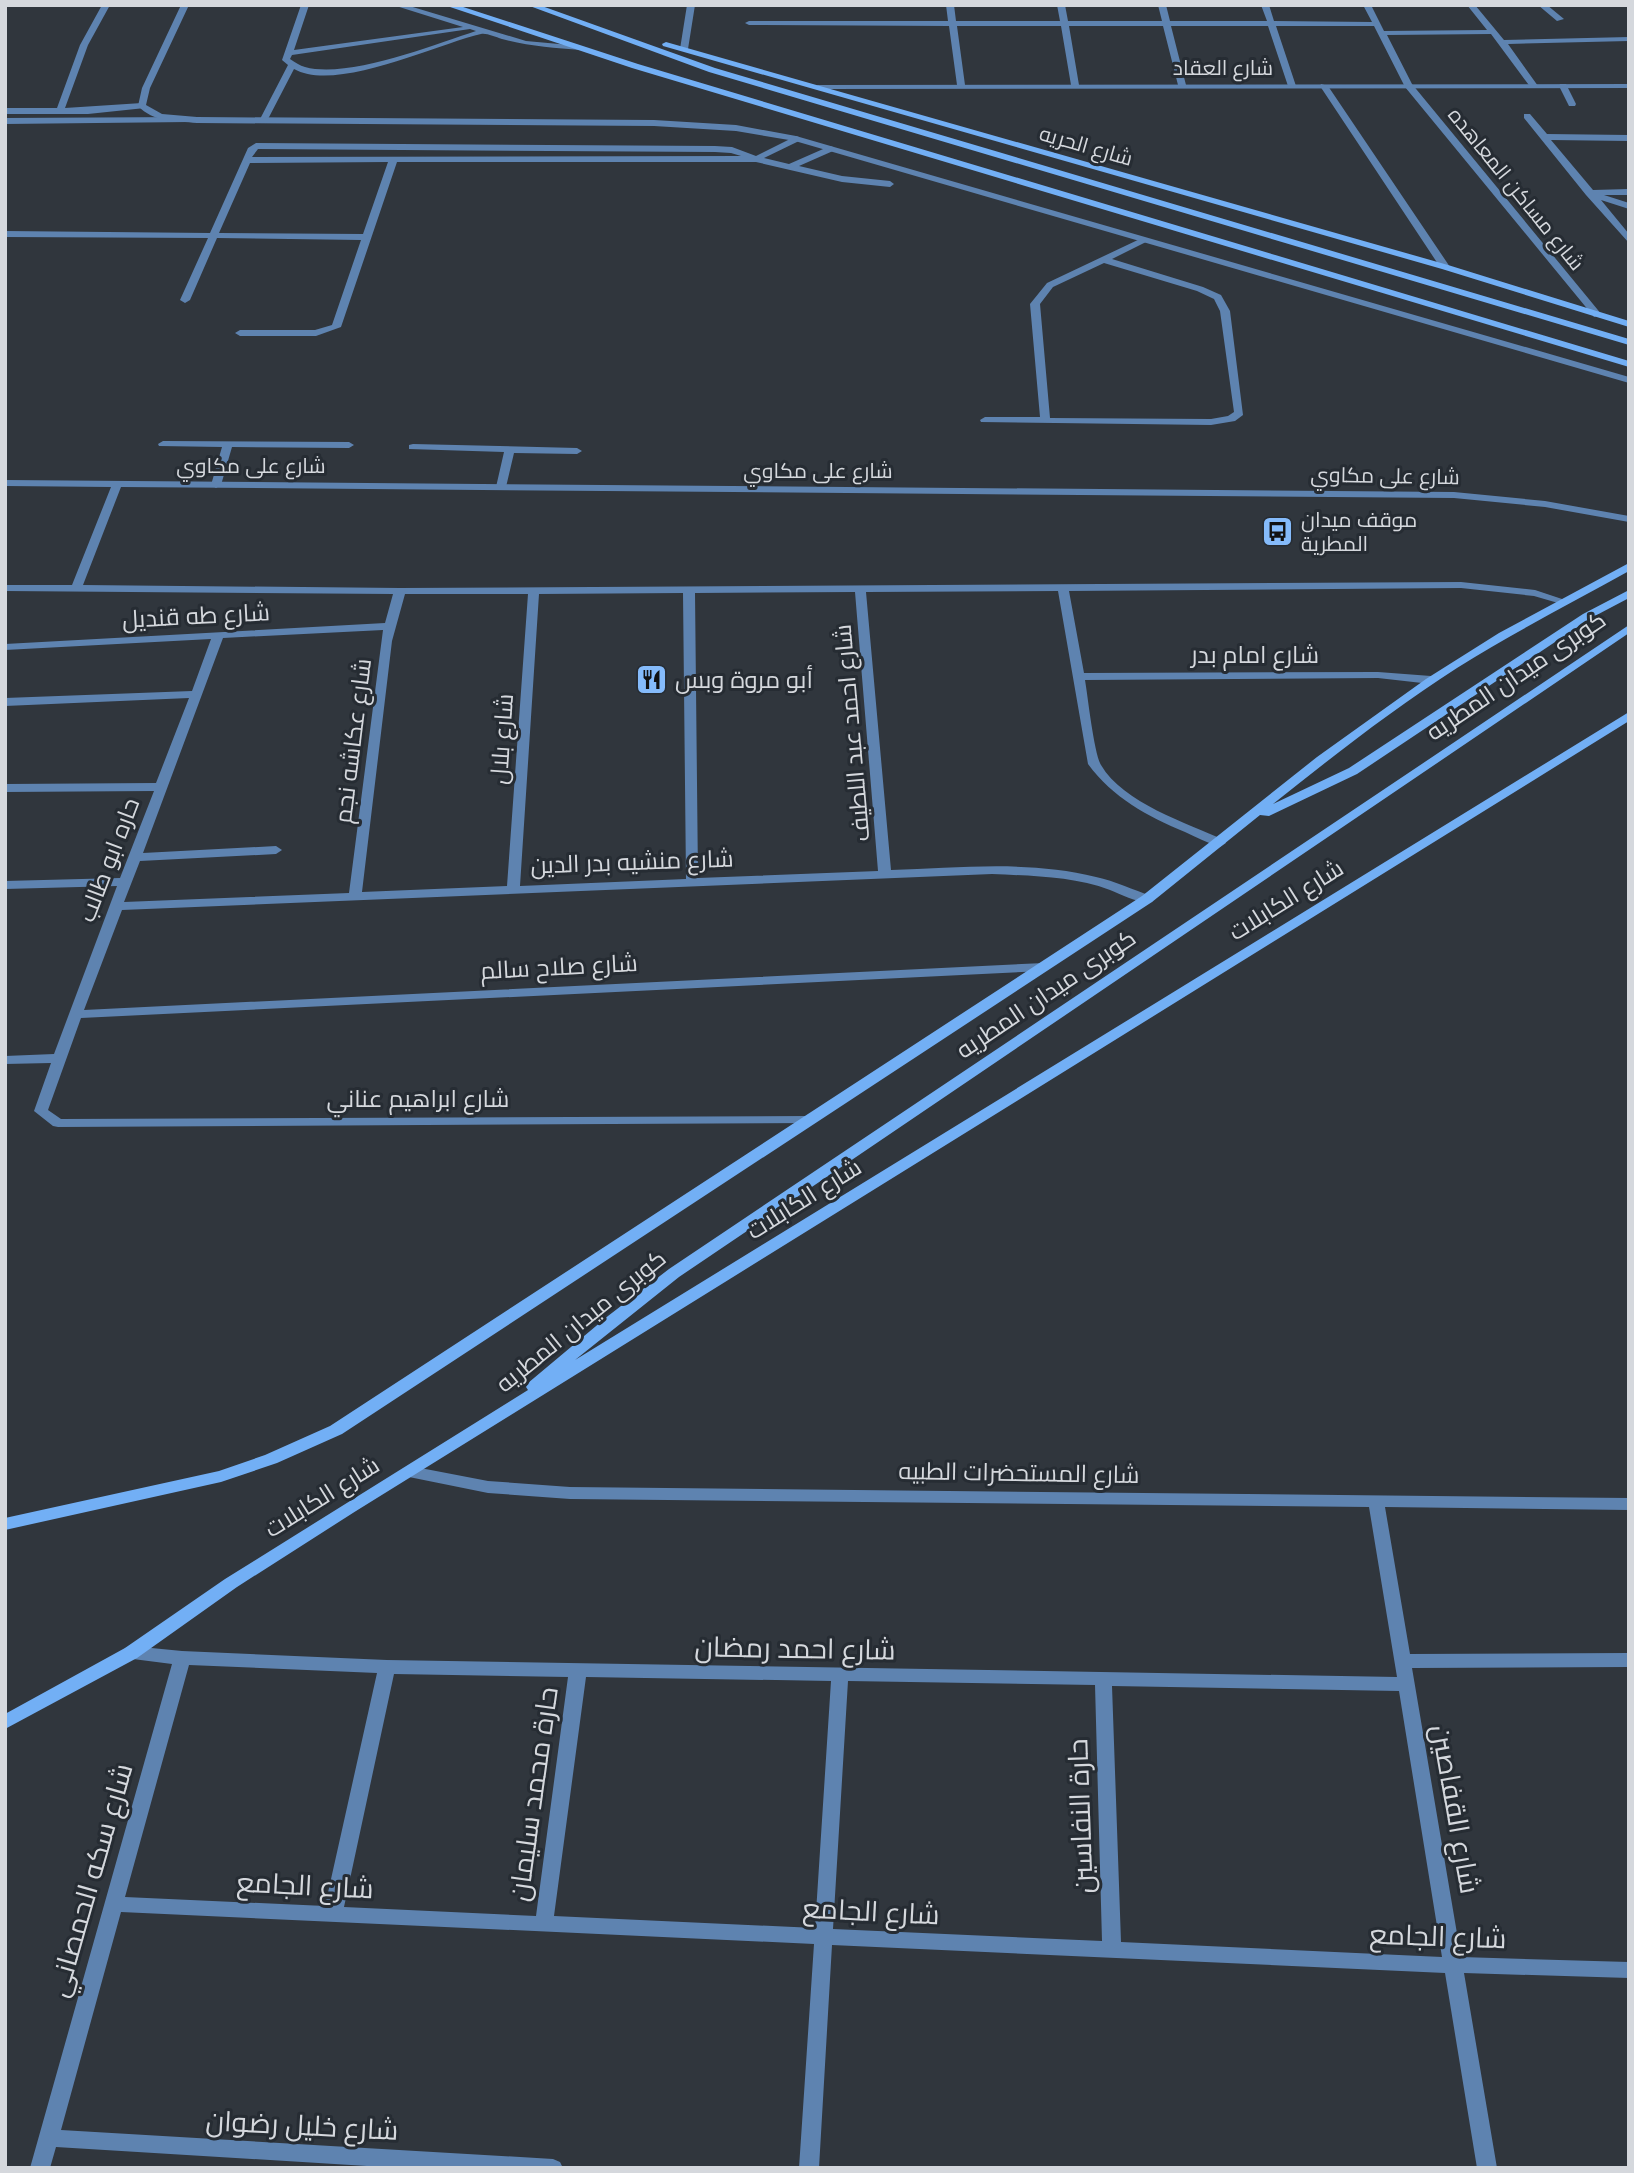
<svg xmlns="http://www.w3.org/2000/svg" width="1634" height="2173" font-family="'Golos Text',Cairo,sans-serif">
	<rect width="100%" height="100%" fill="#30363d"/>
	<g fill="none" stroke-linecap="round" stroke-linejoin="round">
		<path fill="#5e83b0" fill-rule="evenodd" d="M301,5H309L294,50L463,27L393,5H406L526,41L581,46L585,48L581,50C554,48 528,46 502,39C495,37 487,33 481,34C437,44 336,93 294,69L267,121L260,123L259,121L288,65L282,60ZM470,29L476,31C433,45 348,79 305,67C300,66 295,62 290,59L292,55Z
			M796,136L799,137V141L764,158L789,164L830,146L833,147V151L799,166L842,176L890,181L894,184L890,187L842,182L756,162H397L341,327L316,336H240L235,333L240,330H315L332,325L361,240L217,238L190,300L185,303L180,300L208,238L5,237V231L210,233L248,148L256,143L715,146L732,147L756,156ZM258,149L715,152L731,153L741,156L252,157ZM388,162L363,234L219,233L250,163Z
			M1142,238L1150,240L1112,259L1203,287L1221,295L1230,311L1243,415L1235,421L1211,425L981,422L980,420L985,417H1040L1030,304L1047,283ZM1104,263L1197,291L1214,299L1220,311L1234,412L1228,416L1211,419L1050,418L1040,304L1053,287Z
			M163,441L349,442L354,445L349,448L232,447L221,485L216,488L211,485L222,447L159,446L158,444Z
			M413,444L577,448L582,451L577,454L514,453L506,487L501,490L496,487L504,452L409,449V445Z"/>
		<path fill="#5e83b0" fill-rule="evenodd" d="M102,5H110L88,45L65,108L142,103L146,106L145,108L88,114H5V108H57L80,45Z
			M687,5H695L688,49L684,51L680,49Z
			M946,5H954L956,21H1060L1057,5H1065L1068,21H1162L1158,5H1166L1170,21H1267L1261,5H1269L1274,21L1372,22L1363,5H1371L1384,31L1487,30L1467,5H1475L1504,40L1629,37V41L1508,44L1538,86L1534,88H1531L1491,34L1387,35L1412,84L1602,315L1594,317L1405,87L1374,26H1276L1296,86L1292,88L1288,86L1268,26H1171L1186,85L1182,87L1178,85L1163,26H1069L1079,85L1075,87L1071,85L1061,26H957L965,85L961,87L957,85L949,26L749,25L745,23L749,21H948Z
			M1538,5H1547L1564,19L1557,21Z
			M1321,84L1328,86L1450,267L1448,269L1440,267L1320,86Z
			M1560,84H1566L1576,104L1575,106H1569L1559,86Z
			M1524,114H1530L1547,134L1629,135V141L1551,140L1593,190L1629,189V195H1604L1629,203V209L1601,200L1629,234V243L1586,195L1524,118Z
			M186,117L190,120L189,122L5,124V118Z
			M5,480L1454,492L1545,501L1629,516V522L1545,507L1454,498L121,487L83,585L400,588L1461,582L1535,590L1571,602L1565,605L1534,596L1461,588L1069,591L1084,673L1378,672L1431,676L1437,680L1431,684L1378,678L1085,680C1088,698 1094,753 1101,765C1123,803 1187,823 1224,840L1226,843L1220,847C1208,843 1196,837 1185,832C1147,816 1113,798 1088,764L1058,591L866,592L891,870C959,868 1029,860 1096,877C1115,881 1133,890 1152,896L1153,899L1152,902C1139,904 1122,895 1110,890C1072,876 1032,876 992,874L122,910L84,1010L1044,963L1051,967L1044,971L81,1018L48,1110L61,1119L810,1116L817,1120L815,1123L58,1127L53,1126L34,1111L51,1063L5,1064V1056L54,1054L117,886L5,889V881L120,878L154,791L5,792V784L156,783L189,698L5,706V698L192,691L211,639L5,650V644L385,623L393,594L5,591V585H72L111,487L5,486ZM855,592L878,871L698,878L695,593ZM683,593L686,879L520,886L539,594ZM405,594H528L507,886L362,892L392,641ZM383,630L349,893L124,902L140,861L276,854L282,850L276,846L143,853L223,638Z
			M410,1466L488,1481L570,1487L1629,1498V1510L1385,1507L1410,1654L1629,1653V1667L1412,1668L1461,1957L1629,1962V1978L1464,1973L1497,2168H1477L1445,1973L832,1945L819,2168H799L814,1944L121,1912L61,2130L553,2159L560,2162L563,2168H399L56,2147L50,2168H30L172,1664L125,1658L122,1653L125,1648L131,1646L182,1651L387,1660L1397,1677L1369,1507L570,1499L488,1493L404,1476L402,1472L404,1468ZM189,1665L377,1673L325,1906L125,1897ZM394,1674L568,1677L536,1916L344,1907ZM586,1677L831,1681L815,1928L554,1916ZM848,1681L1095,1685L1102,1941L833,1929ZM1112,1686L1399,1691L1442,1957L1121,1942Z"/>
		<path fill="#5e83b0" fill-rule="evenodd" d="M181,5H189L150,88L146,105L162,114L197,117L654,120L736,125L796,136L1629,377V383L795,141L736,131L654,126L197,123C176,121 153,122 138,106L142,88Z
			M1629,84V88L818,89L814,87L818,85Z"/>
		<path fill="#72aff5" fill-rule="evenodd" d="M444,5H457L638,64L1629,361V367L632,68Z
			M527,5H539L715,68L1629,339V345L709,72Z
			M666,42L1448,265L1629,321V327L1442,269L663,46L662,44Z
			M1629,563V571C1571,603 1513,633 1457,668C1393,709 1332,757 1273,804L1349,768L1583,614L1629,590V598L1591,618L1357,774L1269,816L1260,815L1152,902L342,1434L277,1463L221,1482L5,1530V1518L219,1471L265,1455L330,1426L1142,896L1317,757L1426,679L1499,633Z
			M1629,625V633L679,1277L575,1360L1629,712V721L356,1511L237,1587L137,1658L5,1729V1714L125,1648L225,1579L528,1390L526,1387L528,1383L608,1316L669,1269Z"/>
	</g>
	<defs>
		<symbol id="bus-square" viewBox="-11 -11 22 22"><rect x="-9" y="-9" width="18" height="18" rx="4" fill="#85bbfb" stroke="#262c33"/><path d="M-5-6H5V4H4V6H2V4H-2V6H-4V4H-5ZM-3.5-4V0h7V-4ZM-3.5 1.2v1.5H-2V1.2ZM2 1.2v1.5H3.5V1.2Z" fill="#111"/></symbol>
		<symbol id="restaurant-square" viewBox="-11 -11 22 22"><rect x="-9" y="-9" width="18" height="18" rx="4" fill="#85bbfb" stroke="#262c33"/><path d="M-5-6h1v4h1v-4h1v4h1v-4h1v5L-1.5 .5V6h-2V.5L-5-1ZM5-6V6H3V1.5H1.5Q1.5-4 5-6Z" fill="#111"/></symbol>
	</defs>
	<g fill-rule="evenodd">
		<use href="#bus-square" x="1260" y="514" width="35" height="35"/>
		<use href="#restaurant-square" x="634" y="662" width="35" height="35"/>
	</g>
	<g text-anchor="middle" stroke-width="6" stroke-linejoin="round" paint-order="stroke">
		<g font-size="21" fill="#d5d8dd" stroke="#262c33">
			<text x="1223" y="75">شارع العقاد</text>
			<text transform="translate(1086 146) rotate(16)" y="7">شارع الحريه</text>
			<text transform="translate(1516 189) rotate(51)" y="7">شارع مساكن المعاهده</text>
			<text x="251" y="473">شارع على مكاوي</text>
			<text x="818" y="478">شارع على مكاوي</text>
			<text transform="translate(1385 476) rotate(1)" y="7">شارع على مكاوي</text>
		</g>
		<g font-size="21" fill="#d5d8dd" stroke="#262c33" text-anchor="start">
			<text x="1301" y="527">موقف ميدان<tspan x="1301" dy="24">المطرية</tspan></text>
		</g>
		<g font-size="24" fill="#d5d8dd" stroke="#262c33">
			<text transform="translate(196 616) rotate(-3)" y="8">شارع طه قنديل</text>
			<text x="1255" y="663">شارع امام بدر</text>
			<text transform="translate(1516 676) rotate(-34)" y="8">كوبرى ميدان المطريه</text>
			<text transform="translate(852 733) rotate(-95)" y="8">شارع احمد عبد اللطيف</text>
			<text transform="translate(502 739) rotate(-86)" y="8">شارع بلال</text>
			<text transform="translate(353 741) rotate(-83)" y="8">شارع عكاشه نجم</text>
			<text transform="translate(109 860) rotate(-69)" y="8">حاره ابو طالب</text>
			<text transform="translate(632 862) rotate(-2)" y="8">شارع منشيه بدر الدين</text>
			<text transform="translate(1286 900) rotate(-32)" y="8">شارع الكابلات</text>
			<text transform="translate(559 967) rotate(-3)" y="8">شارع صلاح سالم</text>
			<text transform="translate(1046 994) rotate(-34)" y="8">كوبرى ميدان المطريه</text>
			<text x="418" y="1107">شارع ابراهيم عناني</text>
			<text transform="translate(804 1199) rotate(-32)" y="8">شارع الكابلات</text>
			<text transform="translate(581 1321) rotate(-39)" y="8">كوبرى ميدان المطريه</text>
			<text transform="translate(1019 1473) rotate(1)" y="8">شارع المستحضرات الطبيه</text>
			<text transform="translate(322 1497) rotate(-32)" y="8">شارع الكابلات</text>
		</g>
		<g font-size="24" fill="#d5d8dd" stroke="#262c33" text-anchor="start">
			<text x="675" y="688">أبو مروة وبس</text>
		</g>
		<g font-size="28" fill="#d5d8dd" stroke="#262c33">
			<text transform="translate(795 1648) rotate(1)" y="10">شارع احمد رمضان</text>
			<text transform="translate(533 1794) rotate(-82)" y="10">حارة محمد سليمان</text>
			<text transform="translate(1456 1809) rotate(80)" y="10">شارع القفاصين</text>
			<text transform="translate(1080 1816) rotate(-92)" y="10">حارة النفاسين</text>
			<text transform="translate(90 1880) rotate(-74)" y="10">شارع سكه الحمصاني</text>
			<text transform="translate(305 1885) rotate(3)" y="10">شارع الجامع</text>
			<text transform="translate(871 1911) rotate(3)" y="10">شارع الجامع</text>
			<text transform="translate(1438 1936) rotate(2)" y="10">شارع الجامع</text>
			<text transform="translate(302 2125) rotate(3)" y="10">شارع خليل رضوان</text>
		</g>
	</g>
	<rect width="1634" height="2173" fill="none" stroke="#d5d8dd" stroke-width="14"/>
</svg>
